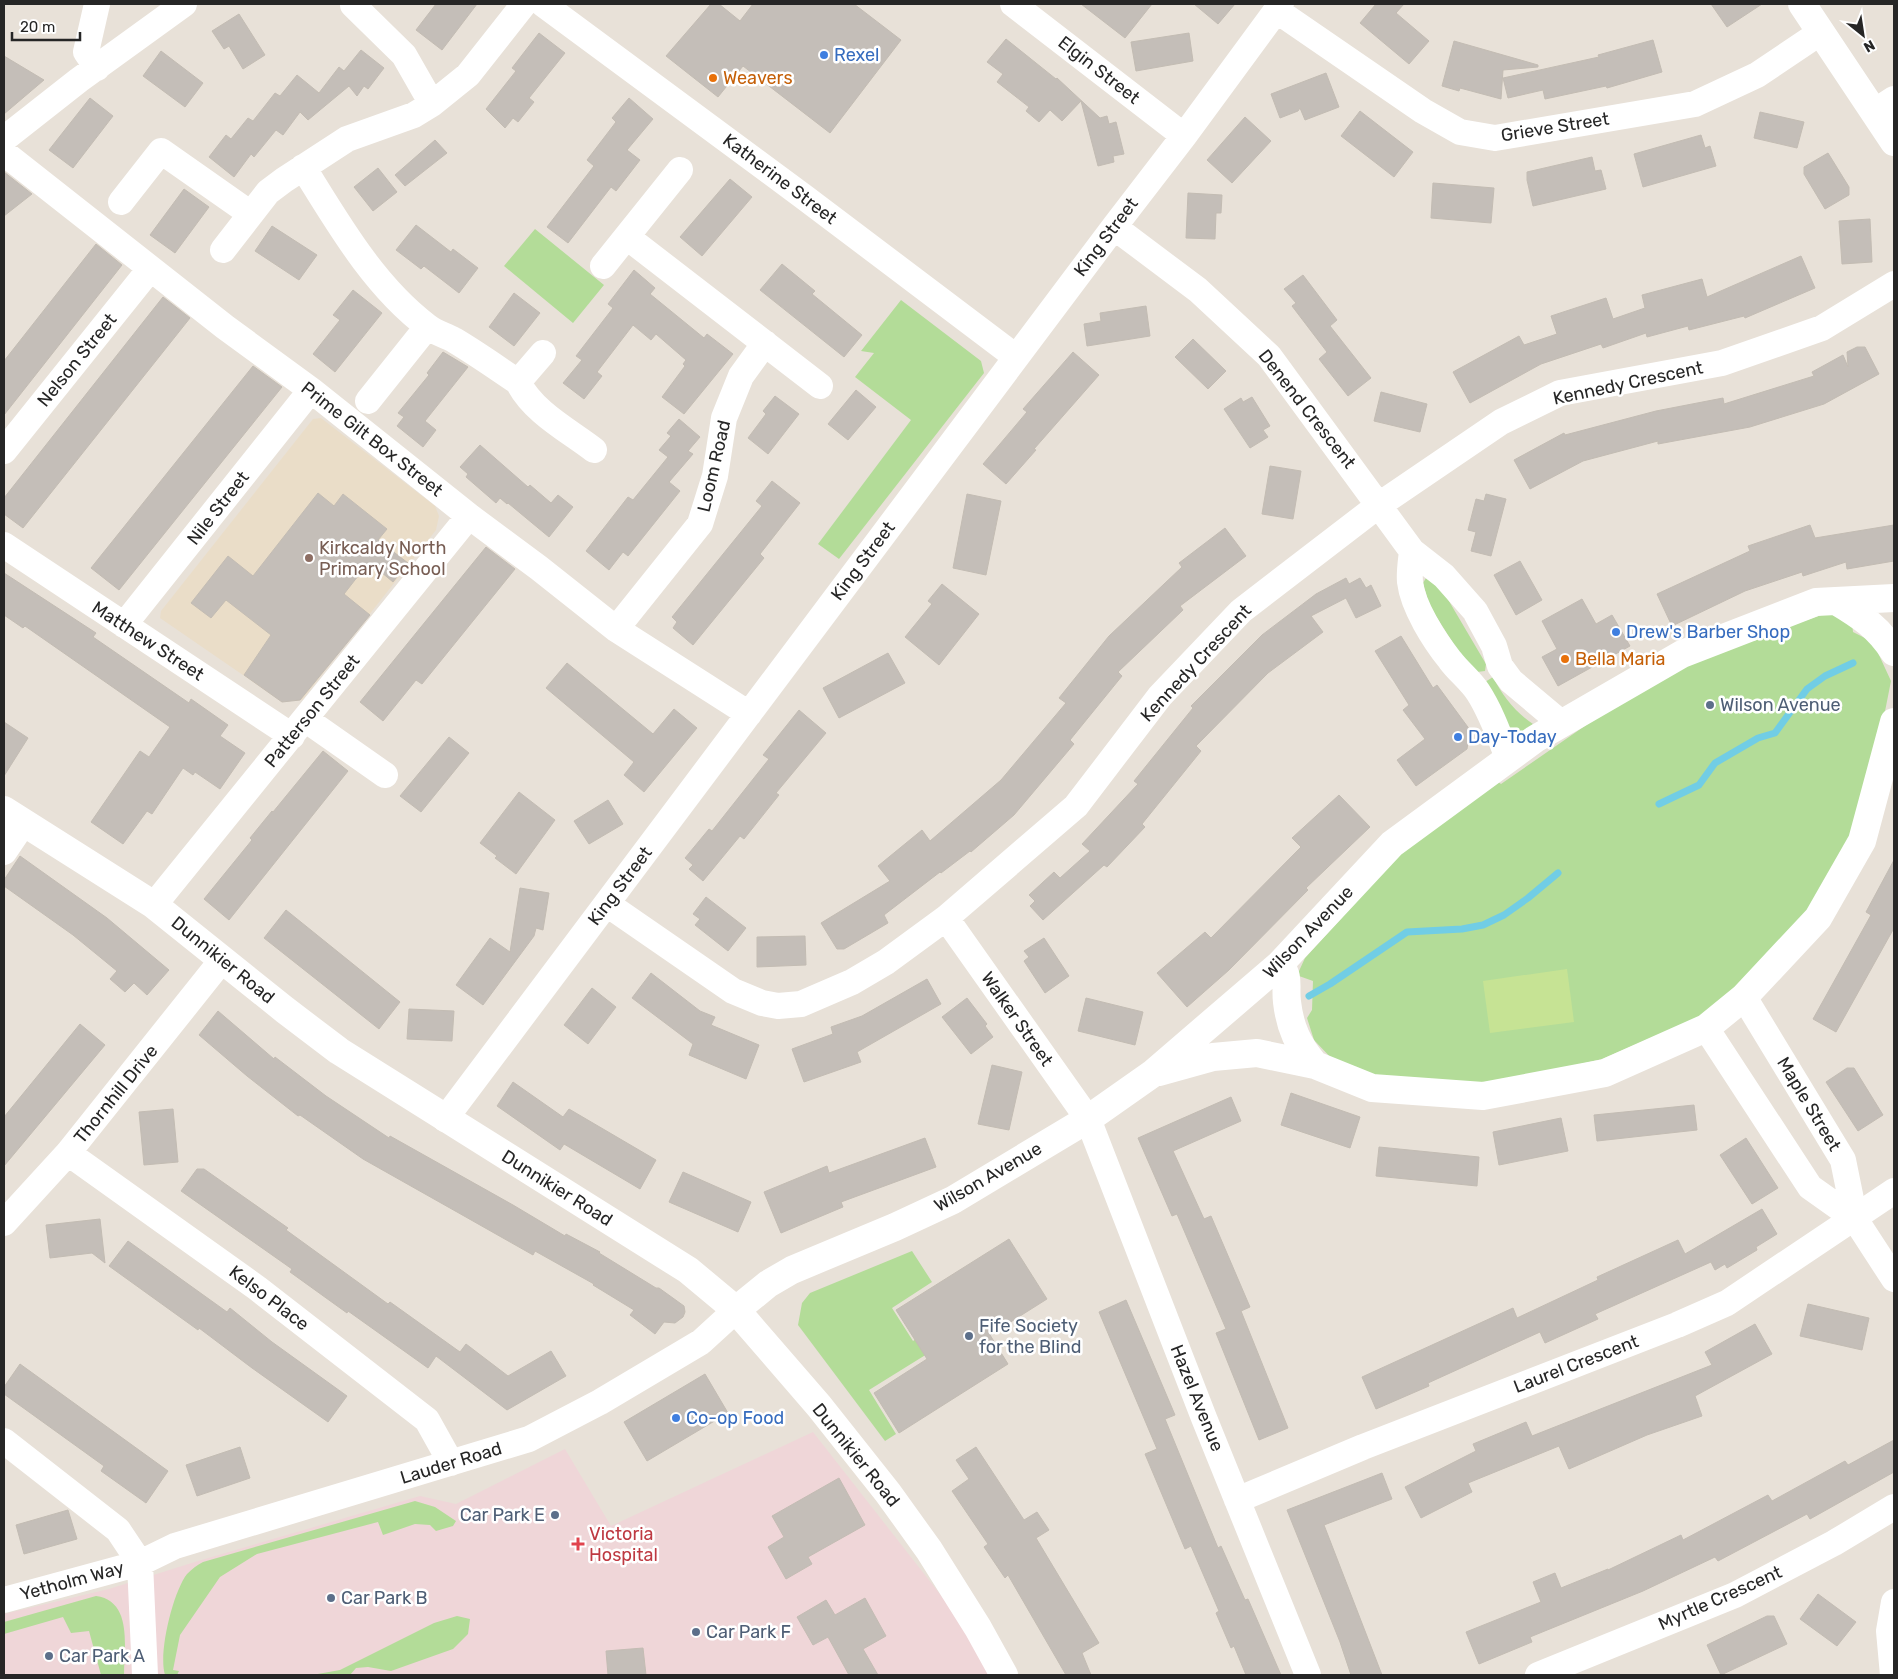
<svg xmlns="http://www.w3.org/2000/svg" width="1898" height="1679" font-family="Rubik,sans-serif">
	<rect width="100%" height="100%" fill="#e8e1d8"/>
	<path fill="#eaddc8" d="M321,418L435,506L439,516L436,530L302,700L282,702L160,618L161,611L313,419Z"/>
	<path fill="#efd6d8" d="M813,1432L954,1612L989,1675H4V1614L109,1589L198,1561L420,1496L456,1504L565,1449L611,1526Z"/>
	<path fill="#b3dc98" d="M535,229L604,285L573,323L504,266Z
		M901,300L981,361L984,373L839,559L818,544L911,420L855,377L874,353L861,351Z
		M1426,578L1443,591L1486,664L1485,671L1477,672L1458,651L1429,605L1423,583Z
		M1827,613L1852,622L1853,632L1873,642L1891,681L1871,782L1848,852L1801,927L1718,1009L1602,1059L1483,1087L1386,1082L1333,1060L1314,1040L1307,1018L1312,1010L1313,981L1299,976V971L1305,958L1400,854L1497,781L1501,784L1631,694L1708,654Z
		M1493,677C1502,695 1516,713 1533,724L1513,739L1485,682Z
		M912,1251L932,1282L892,1308L913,1341L938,1325L948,1341L869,1390L896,1434L885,1441L798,1325L802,1303L810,1293Z
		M415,1501L435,1507L456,1521L453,1526L436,1531L430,1525L415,1524L383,1535L378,1522L257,1554L220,1577L180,1635L173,1670L179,1671L177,1675H165C158,1653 173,1592 187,1574C192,1569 197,1565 203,1562Z
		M96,1596C133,1601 124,1648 124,1675H101L89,1631L71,1633L63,1617L4,1634V1622Z
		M457,1616L470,1619L468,1634L453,1649L391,1671L368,1667L356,1668L350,1675H312L340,1670L434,1623Z"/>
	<path fill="#c6e394" d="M1567,969L1574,1022L1490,1033L1483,981Z"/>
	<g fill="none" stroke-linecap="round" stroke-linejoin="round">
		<path stroke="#71cde5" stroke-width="7" d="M1659,804L1699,785L1715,763L1758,738L1775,733L1807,689L1825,676L1853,663
			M1309,996L1330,984L1407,932L1462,929L1483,925L1504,915L1528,898L1558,873"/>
	</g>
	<path fill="#c4beb8" stroke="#c3bcb3" d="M436,4H477L442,50L416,30Z
		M711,4H719L740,21L753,4H854L901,40L830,133L743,66L718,97L666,56Z
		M1081,4H1152L1125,38Z
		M1194,4H1235L1218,24Z
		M1376,4H1404L1396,13L1429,41L1409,64L1360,23Z
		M1711,4H1762L1727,27Z
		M239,14L265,55L243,69L229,46L224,49L212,31Z
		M539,33L565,53L529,98L534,102L518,122L513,118L505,128L486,109L516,71L512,68Z
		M1189,33L1193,61L1136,71L1131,42Z
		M1006,39L1056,79L1057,78L1100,118L1107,116L1109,124L1116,122L1124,154L1113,156L1114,162L1098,166L1081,101L1062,121L1050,110L1039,122L1026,111L1029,107L997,82L1003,74L987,62Z
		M1653,40L1662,72L1607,88L1606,86L1545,99L1543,90L1508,98L1503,78L1599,57L1598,55Z
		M1454,41L1538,65V67L1503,70L1501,99L1460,88L1459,91L1442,86Z
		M361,50L384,68L368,89L364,86L357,96L349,86L308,120L300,112L283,135L276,130L254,157L251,154L234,177L209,157L226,135L231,139L248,118L253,121L275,93L280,96L297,75L319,93L339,67L344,71Z
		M161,51L203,83L185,107L143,76Z
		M4,56L44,80L4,114Z
		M1326,73L1339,107L1305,120L1300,108L1298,111L1280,118L1271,94Z
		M90,98L113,116L73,168L49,150Z
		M629,98L653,119L627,150L640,160L616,191L611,187L568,243L547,227L594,166L587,160L616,122L612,118Z
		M1360,111L1413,152L1394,177L1341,136Z
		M1760,112L1804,122L1797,148L1754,138Z
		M1245,117L1271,141L1232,183L1207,160Z
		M1701,135L1705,148L1710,146L1716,166L1643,187L1634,154Z
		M435,140L447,153L405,186L395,175Z
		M1828,153L1849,187V195L1825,209L1804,174V167Z
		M1592,157L1595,171L1601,170L1606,189L1533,206L1527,180V172Z
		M378,168L397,192L373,211L354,187Z
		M4,172L32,194L4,216Z
		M730,179L752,197L702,256L680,237Z
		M1433,183L1494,188L1491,223L1431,218Z
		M184,189L209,207L175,253L150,235Z
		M1188,193L1222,195L1221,213H1216L1215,239L1186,238Z
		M1870,219L1872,262L1842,264L1839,221Z
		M416,225L451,252L453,249L478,268L459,293L424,266L421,269L396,250Z
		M272,226L317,255L299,280L255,251Z
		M96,244L122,265L4,415V361Z
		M1801,256L1815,288L1745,318L1744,316L1689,330L1688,326L1647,337L1646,333L1603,348L1601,344L1541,364L1470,403L1453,372L1519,336L1524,345L1557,334L1551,316L1606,298L1613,319L1645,308L1642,295L1702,279L1707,297Z
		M782,264L815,291L812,294L862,335L844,357L760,290Z
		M634,270L655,288L650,294L704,338L707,334L733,354L684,414L662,397L685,366L683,364L686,360L656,334L651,340L633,325L597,372L602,376L584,399L563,383L582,360L576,356L613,308L608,304Z
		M1303,275L1337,320L1330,326L1371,378L1348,396L1319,359L1327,352L1292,306L1296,303L1284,289Z
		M353,290L382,313L335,372L313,354L340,320L333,315Z
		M514,293L540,313L514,346L489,327Z
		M163,297L190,318L23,528L4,514V498Z
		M1146,306L1150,336L1087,346L1084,324L1101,321L1100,313Z
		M1193,339L1226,371L1208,389L1175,357Z
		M1857,347H1865L1879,374L1824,404L1750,427L1658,444V441L1583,461L1530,489L1514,460L1564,433L1565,435L1656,411L1723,398L1724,404L1814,376L1812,372L1843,355L1848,367L1847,352Z
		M443,352L468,367L425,421L436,430L423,447L397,426L404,417L398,413L429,375L427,373Z
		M1073,352L1099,375L1034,449L1036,450L1006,484L983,464L1027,412L1023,409Z
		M253,366L282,387L119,590L91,568Z
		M856,390L876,407L848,440L828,424Z
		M1381,392L1427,404L1420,432L1374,421Z
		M775,396L799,414L768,454L748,438L766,414L763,411Z
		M1252,397L1270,426L1263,430L1268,437L1250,448L1224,409L1241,398L1243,402Z
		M679,419L700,437L688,451L693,454L669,482L680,491L628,556L623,552L609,570L586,551L628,497L633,500L668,457L659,450L671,436L667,433Z
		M480,445L528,487L530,485L551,503L558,495L573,507L549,537L508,503L507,504L500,498L496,503L466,477L468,474L460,467Z
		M1270,466L1301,471L1293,519L1262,514Z
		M772,481L800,503L760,554L764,558L693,645L673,628L677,622L672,617L762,506L756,501Z
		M318,493L334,506L343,494L387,529L378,540L408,563L393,582L369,562L344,594L370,615L300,700L282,702L244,675L271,635L226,600L211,618L191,603L228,556L253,576Z
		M967,494L1001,501L986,575L953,568Z
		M1486,494L1506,499L1491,556L1471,551L1476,532L1468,530L1476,499L1484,501Z
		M1810,525L1815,538L1894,525V561L1847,569L1846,562L1803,576L1802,572L1745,591L1672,626L1657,594L1750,551L1748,546Z
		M1225,528L1246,556L1180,606L1183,610L1118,672L1122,676L1070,740L1074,744L1014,815L971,852L970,851L941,873L940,872L884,915L888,923L844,949H837L821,923L890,881L878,866L922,830L930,841L1001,780L1066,703L1059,698L1109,636L1182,567L1179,563Z
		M486,547L515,569L422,684L416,680L383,721L360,702Z
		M1520,561L1542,600L1516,615L1494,575Z
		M4,573L96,633L93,637L189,703L191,699L228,725L220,736L245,753L220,789L195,772L193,775L183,768L152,814L147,811L123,844L91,822L140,751L149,757L170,727L25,626L23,628L4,615Z
		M1346,578L1349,584L1360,578L1366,588L1371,585L1381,606L1356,618L1346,598L1311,616L1323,632L1268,673L1196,746L1201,751L1142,824L1145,827L1107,867L1104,865L1043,920L1030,906L1035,901L1029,895L1054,872L1060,878L1090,851L1082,844L1138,784L1134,781L1193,708L1191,706L1262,635L1316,594Z
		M942,584L979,614L939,665L905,637L932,604L928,601Z
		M1582,599L1596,624L1612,615L1630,646L1558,686L1542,657L1557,649L1542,621Z
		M1401,636L1433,688L1437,685L1470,730L1467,749L1416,786L1397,760L1425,739L1403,710L1409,705L1375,651Z
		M888,653L905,683L839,718L823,688Z
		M567,663L653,734L674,709L697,728L644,792L624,775L634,762L546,688Z
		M799,710L826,733L776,793L779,795L744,839L740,836L703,881L689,869L693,865L685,858L709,829L712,831L769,759L763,755Z
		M4,722L28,738L4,776Z
		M449,737L469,753L421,812L400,796Z
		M323,751L348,771L229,920L204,899L252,840L250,838L272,811L273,812Z
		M519,792L555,820L516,874L495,858L497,856L480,843Z
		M1339,795L1370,827L1306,888L1308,890L1229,970L1187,1007L1157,973L1205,932L1211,938L1301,847L1292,838Z
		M608,800L623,824L589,844L574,821Z
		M20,856L107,918L169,970L147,995L134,983L125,992L110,979L117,971L73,935L4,886V880Z
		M1894,860V928L1836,1032L1813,1019L1871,915L1866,912Z
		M520,888L549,893L543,930L536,928L534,936L483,1005L456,985L490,938L510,952Z
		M706,897L746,928L728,951L695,925L700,919L693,914Z
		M286,910L400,1002L379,1029L264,938Z
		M805,936L806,965L757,967V937Z
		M1044,938L1069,976L1045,993L1024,961L1029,957L1024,951Z
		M651,973L700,1011L715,1017L711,1025L759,1045L746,1079L689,1055L693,1044L632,998Z
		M927,979L941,1004L857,1052L861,1062L804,1082L792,1049L833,1034L831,1027L862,1016Z
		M592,988L616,1007L588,1044L564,1025Z
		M967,998L987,1024L985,1026L993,1037L971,1054L942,1017Z
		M1086,998L1143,1012L1135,1045L1078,1031Z
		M409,1009L454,1011L452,1041L407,1039Z
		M218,1011L274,1059L275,1057L326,1096L389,1138L390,1136L513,1205L565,1236L566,1234L600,1252L599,1253L656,1288H659L684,1306L685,1312L683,1317L675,1323L664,1322L655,1334L630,1315L634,1310L593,1285L594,1284L535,1251L533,1255L457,1212L363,1159L300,1115L298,1116L247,1076L199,1035Z
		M80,1024L105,1045L4,1166V1117Z
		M992,1065L1022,1072L1009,1130L978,1124Z
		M1847,1068H1854L1883,1115L1858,1131L1826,1082Z
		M513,1082L563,1117L569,1109L656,1160L640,1189L564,1144L560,1150L497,1106Z
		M1291,1093L1360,1117L1350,1148L1281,1125Z
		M1231,1097L1241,1121L1173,1151L1204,1219L1211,1216L1250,1307L1241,1311L1288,1428L1259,1440L1216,1333L1226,1329L1177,1214L1172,1216L1138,1138Z
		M1694,1105L1697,1130L1597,1141L1594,1115Z
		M173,1109L178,1162L144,1165L139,1112Z
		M1561,1118L1568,1151L1499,1165L1493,1132Z
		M925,1138L936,1167L841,1202L843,1207L781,1233L764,1192L827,1166L829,1173Z
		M1746,1138L1778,1188L1752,1204L1720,1155Z
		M1379,1147L1479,1157L1477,1186L1376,1176Z
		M197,1169H204L288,1228L286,1230L388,1304L390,1302L460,1352L466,1344L508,1376L551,1351L566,1376L507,1410L436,1356L428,1368L348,1311L347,1313L290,1272L292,1269L181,1191Z
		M683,1172L751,1202L738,1232L669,1202Z
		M1762,1209L1777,1234L1756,1247L1757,1250L1727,1268L1725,1264L1715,1270L1711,1262L1595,1314L1598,1319L1545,1343L1540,1332L1428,1383L1429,1386L1376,1409L1362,1377L1513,1308L1517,1318L1598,1280L1597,1277L1678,1240L1685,1254Z
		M100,1219L105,1263L92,1253L50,1258L46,1225Z
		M1009,1239L1047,1299L990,1335L1008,1364L899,1433L874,1393L927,1359L896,1310Z
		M128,1241L227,1312L230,1308L272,1342L347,1396L328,1422L252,1368L199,1328L198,1330L109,1266Z
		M1126,1300L1175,1415L1165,1419L1218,1548L1221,1546L1245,1600L1248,1599L1281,1675H1246L1234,1646L1231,1648L1216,1613L1219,1611L1191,1546L1185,1549L1145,1454L1157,1449L1099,1312Z
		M1808,1304L1869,1318L1862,1350L1800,1336Z
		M1755,1324L1772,1354L1695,1396L1702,1416L1647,1435L1569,1469L1559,1446L1468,1483L1472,1492L1421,1518L1405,1487L1476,1451L1473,1444L1526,1422L1532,1436L1712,1365L1705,1352Z
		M20,1364L168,1471L146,1503L101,1471L104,1466L4,1394V1387Z
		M705,1374L728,1413L647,1461L624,1422Z
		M1894,1440V1472L1810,1519L1807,1514L1718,1561L1715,1557L1643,1591L1530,1637L1532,1642L1479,1664L1466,1632L1541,1602L1533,1582L1555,1573L1561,1588L1608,1569V1570L1681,1535L1683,1540L1768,1495L1772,1501L1845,1461L1848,1465Z
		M240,1447L250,1478L197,1496L186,1465Z
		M976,1447L1024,1520L1037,1512L1049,1530L1036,1538L1099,1643L1082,1653L1091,1675H1066L1008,1575L1005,1578L984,1547L988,1544L952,1491L969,1479L956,1460Z
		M1382,1473L1392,1499L1324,1525L1382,1675H1351L1340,1642L1287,1510Z
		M839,1478L865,1525L808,1557L812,1564L786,1579L768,1547L784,1537L772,1516Z
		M68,1510L77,1539L24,1554L16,1525Z
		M1818,1594L1856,1622L1837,1646L1800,1619Z
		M865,1598L886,1636L863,1649L878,1675H849L828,1637L813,1645L797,1617L826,1600L835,1615Z
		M1767,1616H1774L1787,1644L1721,1675L1707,1645Z
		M643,1648L646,1675H608L606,1651Z"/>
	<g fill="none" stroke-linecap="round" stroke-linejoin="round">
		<path stroke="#fff" stroke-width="26" d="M543,4L804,197L1016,357
			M1013,4L1184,136
			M353,5L404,55L432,104
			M1276,10L1423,111L1460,132L1495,138L1695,104L1757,75L1821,32
			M97,68L86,52L97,4
			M1874,112L1894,99
			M4,139L79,80L184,4
			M4,153L225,327L311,390L469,516L539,568L616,629L749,714
			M303,167C338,223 373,285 427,326C435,333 445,335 454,340C476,353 497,368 518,382C533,412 568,430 594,450
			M121,202L161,151L251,214
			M1114,227L1198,290L1269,356L1412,551L1444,576L1475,611L1494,646L1500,666L1511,681L1561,723
			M627,237L820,386
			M223,250L268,192L284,180L347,139L414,115L432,104L468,75L524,4
			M603,266L680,170
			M518,382L543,353
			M368,401L427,327
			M4,451L150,269
			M4,545L292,736
			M1412,551C1411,561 1409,572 1410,582C1413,607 1434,640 1450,660C1458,671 1470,680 1478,692C1491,712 1499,735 1508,758
			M124,625L311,390
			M616,629L700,524L715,476L724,418L741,376L765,343
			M305,719L385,775
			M4,852L23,824
			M607,904L733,991L762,1003L778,1006L801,1004L852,982L886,962L946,918L1076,806L1160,696L1241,611L1379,505L1501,422L1560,393L1722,363L1822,328L1894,284
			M154,905L469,516
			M946,918L1088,1119L1204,1418L1308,1675
			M1744,997L1843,1160L1855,1219
			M1706,1028L1810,1187L1855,1219L1894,1279
			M445,1119L1114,227L1184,136L1281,4
			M68,1153L257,1288L427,1420L451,1463
			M4,1223L68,1153L222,960
			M4,1441L118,1530L140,1563
			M1237,1500L1363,1447L1677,1325L1727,1303L1894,1191
			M140,1563L145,1675
			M4,1600L140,1563L175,1546L529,1439L600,1402L701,1342L736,1310
			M1538,1675L1735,1595L1834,1543L1894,1507
			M1893,1675L1889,1631L1894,1602"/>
		<path stroke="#fff" stroke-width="28" d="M1802,4L1894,142
			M1836,601C1861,616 1878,627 1894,652
			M4,810L154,905L285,1010L339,1051L688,1270L736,1310L819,1406L888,1493L929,1550L978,1628L1004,1675
			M1280,964C1290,979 1285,985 1287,1002C1290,1028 1298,1045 1315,1065
			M1159,1072L1213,1057L1257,1053L1315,1065L1372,1088L1483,1096L1605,1073L1706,1028L1744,997L1818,918L1862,841L1894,722
			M736,1310L768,1284L792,1270L895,1227L953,1200L1088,1119L1152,1074L1280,964L1392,844L1535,739L1682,654L1816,602L1894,598"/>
	</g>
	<g fill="#3f7fe0" stroke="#fff" stroke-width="2">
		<circle cx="824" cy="55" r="5"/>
		<circle cx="1616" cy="632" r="5"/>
		<circle cx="1458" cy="737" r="5"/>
		<circle cx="676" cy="1418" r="5"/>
	</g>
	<g fill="#e8710a" stroke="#fff" stroke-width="2">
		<circle cx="713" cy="78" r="5"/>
		<circle cx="1565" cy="659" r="5"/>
	</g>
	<circle fill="#8d6e63" stroke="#fff" stroke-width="2" cx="309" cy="558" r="5"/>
	<g fill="#5c6f8a" stroke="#fff" stroke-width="2">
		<circle cx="1710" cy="705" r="5"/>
		<circle cx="969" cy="1336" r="5"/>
		<circle cx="555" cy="1515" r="5"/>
		<circle cx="331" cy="1598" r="5"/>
		<circle cx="696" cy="1632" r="5"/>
		<circle cx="49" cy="1656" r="5"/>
	</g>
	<path fill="#e0444e" stroke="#fff" stroke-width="2" d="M575.5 1536.5h5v5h5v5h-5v5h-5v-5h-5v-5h5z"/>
	<g text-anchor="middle" stroke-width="5" stroke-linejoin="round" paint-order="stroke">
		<g font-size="18" fill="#366cbe" stroke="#fff" text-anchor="start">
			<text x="834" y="61">Rexel</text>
			<text x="1626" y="638">Drew's Barber Shop</text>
			<text x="1468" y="743">Day-Today</text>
			<text x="686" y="1424">Co-op Food</text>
		</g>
		<g font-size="18" fill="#262626" stroke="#fff">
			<text transform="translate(1099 70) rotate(38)" y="6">Elgin Street</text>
			<text transform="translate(1555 127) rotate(-9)" y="6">Grieve Street</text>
			<text transform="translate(780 179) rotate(37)" y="6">Katherine Street</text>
			<text transform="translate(1106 237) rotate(-53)" y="6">King Street</text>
			<text transform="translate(77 360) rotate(-51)" y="6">Nelson Street</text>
			<text transform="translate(1628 383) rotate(-12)" y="6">Kennedy Crescent</text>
			<text transform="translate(1307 409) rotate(52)" y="6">Denend Crescent</text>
			<text transform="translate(372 439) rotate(38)" y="6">Prime Gilt Box Street</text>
			<text transform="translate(714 466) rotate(-77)" y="6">Loom Road</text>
			<text transform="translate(218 508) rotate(-52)" y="6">Nile Street</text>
			<text transform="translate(863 561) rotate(-53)" y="6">King Street</text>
			<text transform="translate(148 641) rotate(33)" y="6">Matthew Street</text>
			<text transform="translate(1196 663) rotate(-47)" y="6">Kennedy Crescent</text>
			<text transform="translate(312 711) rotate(-51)" y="6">Patterson Street</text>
			<text transform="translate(620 886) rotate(-53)" y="6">King Street</text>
			<text transform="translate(1308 932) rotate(-46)" y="6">Wilson Avenue</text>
			<text transform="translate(223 960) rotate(39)" y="6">Dunnikier Road</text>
			<text transform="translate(1017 1019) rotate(55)" y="6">Walker Street</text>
			<text transform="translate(116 1094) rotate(-51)" y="6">Thornhill Drive</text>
			<text transform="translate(1809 1104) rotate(59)" y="6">Maple Street</text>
			<text transform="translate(988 1177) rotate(-30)" y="6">Wilson Avenue</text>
			<text transform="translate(557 1188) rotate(32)" y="6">Dunnikier Road</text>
			<text transform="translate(269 1298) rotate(37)" y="6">Kelso Place</text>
			<text transform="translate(1576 1364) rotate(-21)" y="6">Laurel Crescent</text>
			<text transform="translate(1197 1398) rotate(68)" y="6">Hazel Avenue</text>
			<text transform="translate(856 1455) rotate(51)" y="6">Dunnikier Road</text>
			<text transform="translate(451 1463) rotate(-17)" y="6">Lauder Road</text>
			<text transform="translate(72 1581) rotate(-15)" y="6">Yetholm Way</text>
			<text transform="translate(1720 1598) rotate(-24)" y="6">Myrtle Crescent</text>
		</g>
		<g font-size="18" fill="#c56008" stroke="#fff" text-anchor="start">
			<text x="723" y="84">Weavers</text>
			<text x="1575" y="665">Bella Maria</text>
		</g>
		<g font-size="18" fill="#785e54" stroke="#fff" text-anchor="start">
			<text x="319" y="554">Kirkcaldy North<tspan x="319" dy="21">Primary School</tspan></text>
		</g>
		<g font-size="18" fill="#4e5e75" stroke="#fff" text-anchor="start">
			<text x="1720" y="711">Wilson Avenue</text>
			<text x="979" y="1332">Fife Society<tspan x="979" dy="21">for the Blind</tspan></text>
			<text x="545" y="1521" text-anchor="end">Car Park E</text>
			<text x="341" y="1604">Car Park B</text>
			<text x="706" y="1638">Car Park F</text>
			<text x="59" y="1662">Car Park A</text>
		</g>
		<g font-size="18" fill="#be3a42" stroke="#fff" text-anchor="start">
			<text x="589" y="1540">Victoria<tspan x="589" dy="21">Hospital</tspan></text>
		</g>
	</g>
	<rect width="1898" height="1679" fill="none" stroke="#262626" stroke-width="10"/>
	<g transform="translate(1863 35) rotate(150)" stroke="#ffffff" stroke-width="4" paint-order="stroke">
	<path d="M0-4L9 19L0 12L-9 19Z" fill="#262626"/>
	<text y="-8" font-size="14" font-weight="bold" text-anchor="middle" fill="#262626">N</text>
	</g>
	<path d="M12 32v8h68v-8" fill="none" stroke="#262626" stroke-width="2.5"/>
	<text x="20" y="32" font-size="15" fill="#262626" stroke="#ffffff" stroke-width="4" paint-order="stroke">20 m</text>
</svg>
